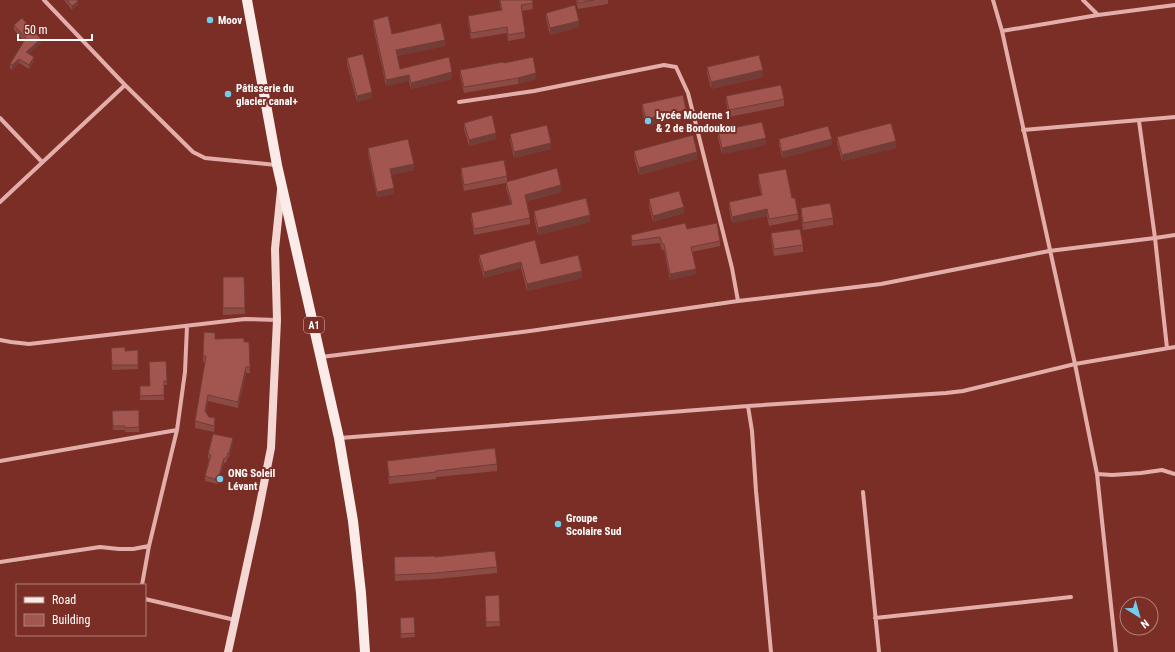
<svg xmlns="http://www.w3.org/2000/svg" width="1175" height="652" font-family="'Roboto Condensed',sans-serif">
	<rect width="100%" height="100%" fill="#7a2e26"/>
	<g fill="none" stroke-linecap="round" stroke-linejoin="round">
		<path stroke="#e3aeaa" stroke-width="4" d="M44,0L125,85L193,152L205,158L276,165
			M993,0L1002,31L1075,364L1097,474L1116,652
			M1083,0L1098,15
			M1002,31L1098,15L1175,5
			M459,102L534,91L664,65L676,67L688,93L732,268L738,301
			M0,118L42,162
			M1139,121L1155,238L1167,348
			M1023,130L1175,117
			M0,202L125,85
			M0,340L11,342L29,344L245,319L277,320
			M321,357L530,331L738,301L881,284L1049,251L1155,238L1175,235
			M748,406L752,431L756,491L771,652
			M340,438L748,406L946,393L963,391L1075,364L1175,347
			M0,461L177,430
			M1097,474L1112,475L1141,473L1162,470L1175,474
			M863,492L879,652
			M149,546L177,430L185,372L187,326
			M0,562L100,547L119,549H133L149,546L142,585
			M145,599L235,620
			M875,618L1071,597"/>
		<path stroke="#f4d6d3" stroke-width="8" d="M228,652L257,519L271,448L277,320L275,249L281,190"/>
		<path stroke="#fcece9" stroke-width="10" d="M247,0L277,165L339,438L353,521L361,593L365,652"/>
	</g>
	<path fill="#8c4a44" d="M64,0H78V5L72,10Z
		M499,0H532L533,9L522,11L525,32V38L508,41L507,33L471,39L468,22V16L501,10Z
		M576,0H608V4L578,9Z
		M546,13L579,27L550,35L546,19Z
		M373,20L392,34L445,46L397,56L400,69L452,79L411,89L409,81L386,86L373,26Z
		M14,25L41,43L29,54L34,61L29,69L19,63L12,70L10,68V64L24,41L14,30Z
		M347,58L372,98L357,102L347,64Z
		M504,63L536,79L518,84L464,93L460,76V70Z
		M707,67L763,77L711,89L707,73Z
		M726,96L784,99V106L729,117L726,102Z
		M642,104L686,117L646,126L642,110Z
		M464,123L496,139L469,146L464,129Z
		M718,131L766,145L722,154L718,138Z
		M510,134L551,149L514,158L510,140Z
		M837,137L896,148L842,161L837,143Z
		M779,139L832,145L782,158L779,145Z
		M368,148L414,170L391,175L394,194L377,197L368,154Z
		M634,151L697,159L639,175L634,157Z
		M461,168L507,176V181L561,192L527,201L530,218V224L474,235L471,219V213L511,205L506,188V183L464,191L461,175Z
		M758,174L792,198L798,214V220L769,226L767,216L732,223L729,208V202L761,195L758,181Z
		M649,199L684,213L653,222L649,206Z
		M801,208L833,218V225L803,230L801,214Z
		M534,211L590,222L538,235L534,218Z
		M687,229L720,241V246L692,252L696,274L670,280L664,250H662L660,243L632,246L631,235Z
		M771,233L803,245V252L774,256L771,239Z
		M479,255L541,264L582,278L527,291L521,268L484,278L479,261Z
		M223,277H244L245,314L223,315Z
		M215,339L244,342H249L250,373H246L238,408L208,401L206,413L215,424L214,432L195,428V421L205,362H203V356Z
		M111,348L125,351L138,350V369L112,370Z
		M166,361L167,385H164V400H140V386H150Z
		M139,410V432H125V430H113L112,411Z
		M233,443L229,457H228L226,463H224L218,484L205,481V476L209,459H208V454Z
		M387,461L497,464V471L436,477V479L389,484Z
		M435,557L497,567V573L436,579L395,581L394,564Z
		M499,595L500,626L486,627L485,596Z
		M400,623L415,633V637L401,638Z"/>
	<path fill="#723c37" d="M78,1V5L72,10V6Z
		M579,21V27L550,35V28Z
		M41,39V43L26,57V52Z
		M445,40V46L396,56V50Z
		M34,57V61L29,69V65Z
		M19,59V63L12,70V65Z
		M763,70V77L711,89V82Z
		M452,72V79L411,89V83Z
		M536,73V79L518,84V78Z
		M409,75V81L386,86V80Z
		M372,92V98L357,102V96Z
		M686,110V117L646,126V119Z
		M496,133V139L469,146V140Z
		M766,138V145L722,154V148Z
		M832,139V145L782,158V152Z
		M896,141V148L842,161V155Z
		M551,143V149L514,158V152Z
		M697,152V159L639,175V168Z
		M414,164V170L390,175V169Z
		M561,185V192L525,201V195Z
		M394,188V194L377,197V192Z
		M684,207V213L653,222V216Z
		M767,209V216L732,223V217Z
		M590,215V222L538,235V228Z
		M521,262V268L484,278V272Z
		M696,269V274L670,280V274Z
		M582,271V278L527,291V284Z
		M246,367V373L238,408V402Z
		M208,395V401L205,418V411Z
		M233,438V443L229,457V453Z
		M224,458V463L218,484V480Z"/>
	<path fill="#a3564f" stroke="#723c37" d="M67,0H78V1L72,6Z
		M500,0H532L533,3L521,5L525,32L508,35L507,27L471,33L468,16L502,10Z
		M577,0H594L578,3Z
		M575,5L579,21L550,28L546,13Z
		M388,16L392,34L441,23L445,40L396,50L400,69L449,57L452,72L411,83L409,75L386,80L373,20Z
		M22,18L41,39L26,52L34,57L29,65L19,59L12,65L10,64L26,38L14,25Z
		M363,54L372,92L357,96L347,58Z
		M759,55L763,70L711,82L707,67Z
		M533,57L536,73L518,78L464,87L460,70L503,62L504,63Z
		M781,85L784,99L729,110L726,96Z
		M683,95L686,110L646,119L642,104Z
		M492,115L496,133L469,140L464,123Z
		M762,122L766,138L722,148L718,131Z
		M891,123L896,141L842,155L837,137Z
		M547,125L551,143L514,152L510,134Z
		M828,126L832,139L782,152L779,139Z
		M693,135L697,152L639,168L634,151Z
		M408,139L414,164L390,169L394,188L377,192L368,148Z
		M504,160L507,176L464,185L461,168Z
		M557,168L561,185L525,195L530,218L474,229L471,213L512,204L506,182Z
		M786,169L792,198H795L798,214L769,219L767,209L732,217L729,202L762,195L758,174Z
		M679,191L684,207L653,216L649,199Z
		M586,198L590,215L538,228L534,211Z
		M830,203L833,218L803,223L801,208Z
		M685,223L687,229L717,223L720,241L691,247L696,269L670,274L664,244H662L660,237L632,241L631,235Z
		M800,229L803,245L774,249L771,233Z
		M535,240L541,264L578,255L582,271L527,284L521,262L484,272L479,255Z
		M223,277H244L245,308H223Z
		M204,332L215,333V339L244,338V342H249L250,367H246L238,402L208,395L205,411L209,417L215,418L214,426L195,421L206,356H203Z
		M125,347V351L138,350V365H112L111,348Z
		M166,361L167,381H164V395L140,396V386H150L149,362Z
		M139,410V427L125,428V426H113L112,411Z
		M213,434L233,438L229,453H228L226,459L224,458L218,480L205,476L211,455L208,454Z
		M495,448L497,464L436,471V472L389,477L387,461Z
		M495,551L497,567L436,573L395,575L394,557L435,556V557Z
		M499,595L500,622H486L485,596Z
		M414,617L415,633L401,634L400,618Z"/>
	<g fill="#70ceec" stroke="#7a2e26" stroke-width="1.5">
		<circle cx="210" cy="20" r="4"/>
		<circle cx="228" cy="94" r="4"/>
		<circle cx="648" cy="121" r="4"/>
		<circle cx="220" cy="479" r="4"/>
		<circle cx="558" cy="524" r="4"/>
	</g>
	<g text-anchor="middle" stroke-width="4" stroke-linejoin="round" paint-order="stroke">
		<rect fill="#7a2e26" stroke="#d7c0be" stroke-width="1" x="304" y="317" width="20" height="16" rx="3"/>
		<g font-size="10" font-weight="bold" fill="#fff">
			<text x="314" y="329">A1</text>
		</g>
		<g font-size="11" font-weight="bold" fill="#fff" stroke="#7a2e26" text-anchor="start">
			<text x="218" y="24">Moov</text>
			<text x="236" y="92">Pâtisserie du<tspan x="236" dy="13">glacier canal+</tspan></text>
			<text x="656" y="119">Lycée Moderne 1<tspan x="656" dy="13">&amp; 2 de Bondoukou</tspan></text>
			<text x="228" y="477">ONG Soleil<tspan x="228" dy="13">Lévant</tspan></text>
			<text x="566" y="522">Groupe<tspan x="566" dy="13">Scolaire Sud</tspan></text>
		</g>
	</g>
	<rect x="16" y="584" width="130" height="52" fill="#7a2e26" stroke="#af827d"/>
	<rect x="24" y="597" width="20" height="6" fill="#fcece9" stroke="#af827d"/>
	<text x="52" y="604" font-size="12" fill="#ffffff">Road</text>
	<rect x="24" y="614" width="20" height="12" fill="#a3564f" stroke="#af827d"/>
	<text x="52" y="624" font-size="12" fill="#ffffff">Building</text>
	<g transform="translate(1139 616) rotate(143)"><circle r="19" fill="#7a2e26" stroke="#af827d"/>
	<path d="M0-3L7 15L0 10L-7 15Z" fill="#70ceec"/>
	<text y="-6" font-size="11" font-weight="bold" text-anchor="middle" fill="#ffffff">N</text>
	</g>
	<path d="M18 34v6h74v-6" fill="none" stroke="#ffffff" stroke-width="2"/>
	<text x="24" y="34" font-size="12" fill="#ffffff" stroke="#7a2e26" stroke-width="3" paint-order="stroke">50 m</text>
</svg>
